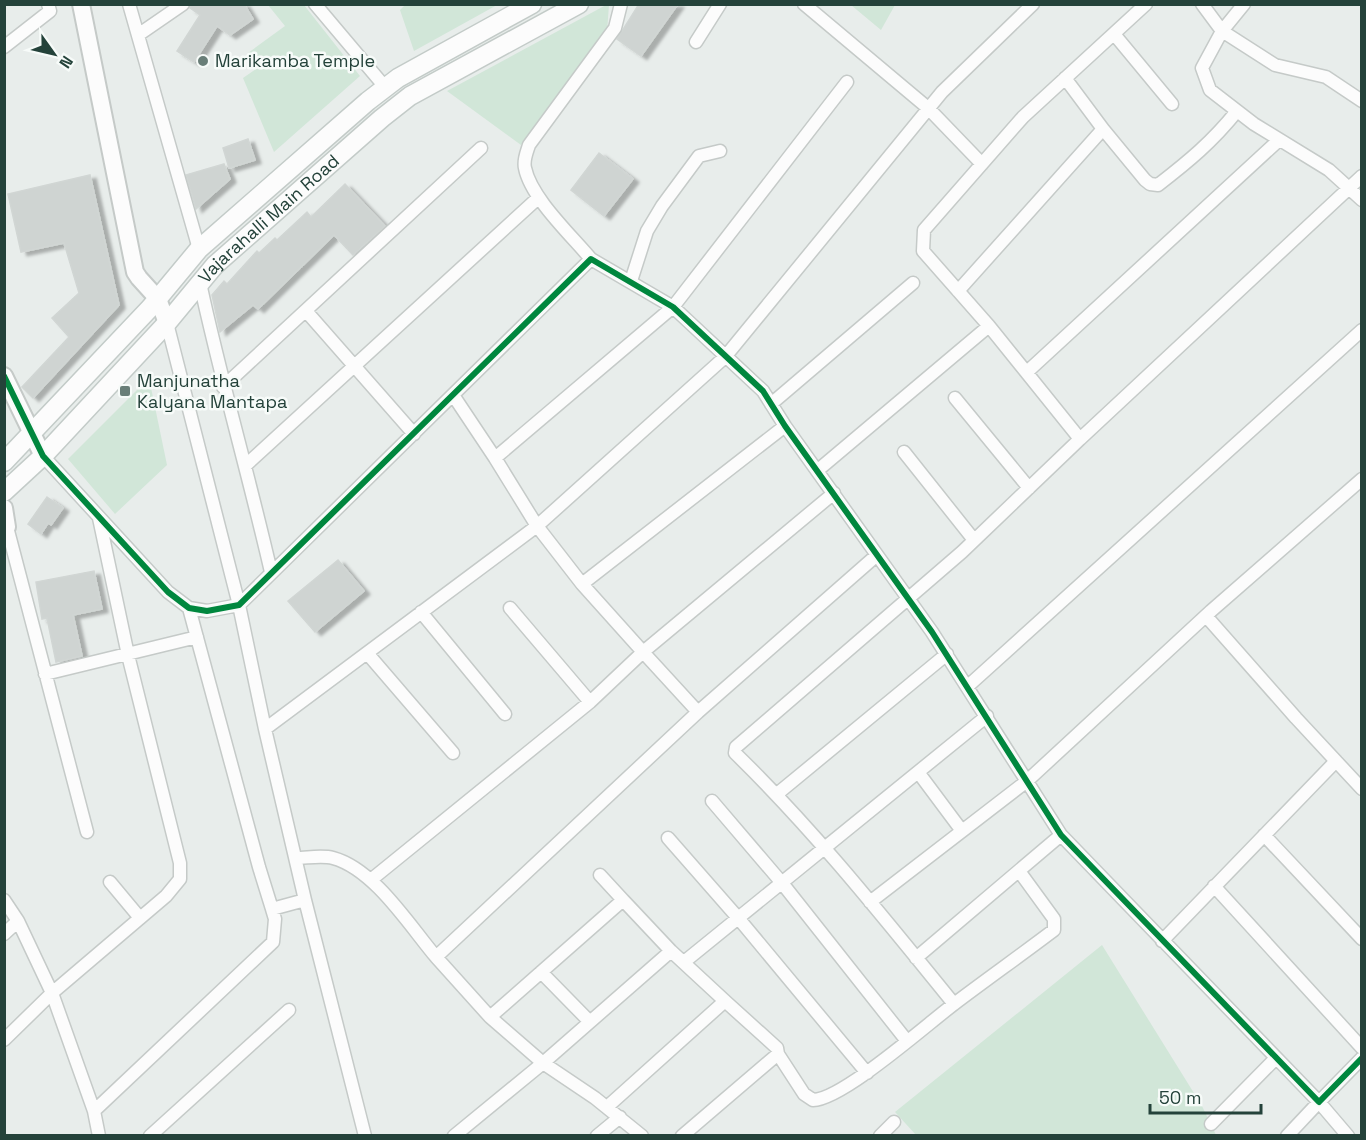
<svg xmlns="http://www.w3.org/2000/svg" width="1366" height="1140" font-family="'Space Grotesk',sans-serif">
	<defs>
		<filter id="shadow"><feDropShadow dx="6" dy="3.5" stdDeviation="1.5" flood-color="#0004"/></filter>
	</defs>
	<rect width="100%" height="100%" fill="#e8edeb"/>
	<path fill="#d1e6d8" d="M268,5H304L360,76L274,152L243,78L256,69L248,53L285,26Z
		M405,5V4L497,5L414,51L400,10Z
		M606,5H609L607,32L521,145L447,91Z
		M851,5H895L881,30Z
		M149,378L167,465L115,514L68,459Z
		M1102,945L1202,1106L1216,1135H916L895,1112Z"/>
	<path fill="#cfd4d2" stroke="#d1d6d4" stroke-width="1.5" filter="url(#shadow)" d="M191,4H244L253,19L230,35L217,26L194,62L177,51L200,15L190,8Z
		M639,4H678L641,56L617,39Z
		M248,139L255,160L229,168L223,148Z
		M599,153L633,179L604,216L571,190Z
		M224,164L230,179L196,209L186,175Z
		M90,175L119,305L33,398L22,387L69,337L52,318L79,293L64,243L21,252L8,194Z
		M345,184L385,226L353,255L334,235L258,309L253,305L220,332L212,295L224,281L227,284L257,251L259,253L275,238L277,240L307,212L311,217Z
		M47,497L63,508L51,525L48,523L41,534L28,524Z
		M338,560L364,591L315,632L288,601Z
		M94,571L102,609L73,615L82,656L56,662L47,618L42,619L36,582Z"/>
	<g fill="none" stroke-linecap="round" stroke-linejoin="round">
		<defs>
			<path id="minor" d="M129,4L199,249
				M315,4L385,87
				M804,4L928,108L982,164
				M1202,4L1222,31L1244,4
				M1114,34L1172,104
				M138,35L183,4
				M696,42L720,4
				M4,47L50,11L48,4
				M1362,101L1326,77L1275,65L1222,31L1202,68L1210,90L1254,124L1329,170L1362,200
				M1103,129L1145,180L1150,184L1158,185C1189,161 1212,142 1237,111
				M591,259C571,235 531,198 525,168C523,160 527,152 529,145L615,28L621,4
				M631,281L647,231L662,206L699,156L720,151
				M200,283C221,380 249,476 271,572
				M958,291L1103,129L1065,78
				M306,311L414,434
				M167,323L239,605L265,729L305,900L365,1136
				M1027,372L1279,140
				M223,387L481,148
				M453,395L495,458L537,526L582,584L643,652L834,493
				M955,398L1029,488
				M771,404L913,283
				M1080,439L1362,176
				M904,452L974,540
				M43,456L168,592L189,608L207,611L239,605L591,259L673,307L763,391L785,426L932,632L1061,835L1319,1102L1362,1058
				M495,458L673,307L847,82
				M246,465L538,198
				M818,470L989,326
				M99,518L128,655L180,863V879L166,896L52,993L94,1111L99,1136
				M7,527L87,832
				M582,584L785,426
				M189,608L259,867L272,909L305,900
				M510,608L590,702
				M421,612L505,714
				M1206,616L1296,718L1362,789
				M367,653L453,753
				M45,674L197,637
				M968,686L1362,330
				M265,729L537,526L725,357L942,92L1033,4
				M918,772L962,831
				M777,794L947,654
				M712,801L782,883L907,1041
				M1264,835L1362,939
				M668,838L739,919L867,1073
				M296,858C307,858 322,855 333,858C374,869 409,925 436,957L698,712L877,555
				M600,875L623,900
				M372,879L590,702L643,652L698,712
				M110,882L140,918
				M1214,886L1362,1048
				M4,900L18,921L52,993L4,1040
				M870,902L1027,781L1211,611L1362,479
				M4,934L18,921
				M1162,941L1336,761
				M436,957L490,1017L543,1063L595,1098L642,1136
				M916,958L1061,835
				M684,962L987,716
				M541,972L590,1022
				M954,1004C884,918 815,831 735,753L736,747L962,552L1080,439L989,326L923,251L924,230L1023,117L1146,4
				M490,1017L623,900L671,951L725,1001L607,1107
				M778,1054L804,1094L813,1100C843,1099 926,1025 954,1004C987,979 1021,955 1054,930V919L1019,871
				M94,1111L273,942L275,919L272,909
				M1211,1124L1276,1058
				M150,1136L289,1010
				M454,1136L543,1063L671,951
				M597,1136L620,1117
				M682,1136L778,1054L777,1048L725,1001
				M880,1136L894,1122
				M1287,1136L1319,1102L1348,1136"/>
			<path id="tertiary" d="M81,4L135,272L139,278L158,299L167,323
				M4,376L43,456
				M4,508L7,527L4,531"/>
			<g id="secondary">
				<path d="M4,462L150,308L199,249L368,101L398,78L532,4"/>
				<path id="s1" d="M4,492L43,456L167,323L215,265L382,118L410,96L579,4"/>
			</g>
		</defs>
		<use href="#minor" stroke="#c5cac8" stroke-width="15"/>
		<use href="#tertiary" stroke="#c5cac8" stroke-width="20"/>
		<use href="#secondary" stroke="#c3cbc8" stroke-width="21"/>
		<use href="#minor" stroke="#fcfcfc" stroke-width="12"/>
		<use href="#tertiary" stroke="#fcfcfc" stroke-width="16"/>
		<use href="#secondary" stroke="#fcfcfc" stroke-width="18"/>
		<defs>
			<path id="cycleway" d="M4,376L43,456L168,592L189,608L207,611L239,605L591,259L673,307L763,391L785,426L932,632L1061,835L1319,1102L1362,1058"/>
		</defs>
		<use href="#cycleway" stroke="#f7fbf9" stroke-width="10"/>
		<use href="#cycleway" stroke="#00873e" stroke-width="6"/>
	</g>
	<g fill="#697e78" stroke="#f7fbf9" stroke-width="2">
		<circle cx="203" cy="61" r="6"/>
		<rect x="119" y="385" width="12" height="12" rx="3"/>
	</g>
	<g text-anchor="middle" stroke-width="5" stroke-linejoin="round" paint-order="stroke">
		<g font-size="18" fill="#24423a" stroke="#f7fbf9" text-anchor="start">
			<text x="215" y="67">Marikamba Temple</text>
			<text x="137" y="387">Manjunatha<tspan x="137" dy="21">Kalyana Mantapa</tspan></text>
		</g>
		<g font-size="18" fill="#24423a" stroke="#f7fbf9">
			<text dy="6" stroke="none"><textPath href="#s1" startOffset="381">Vajarahalli Main Road</textPath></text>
		</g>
	</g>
	<rect width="1366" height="1140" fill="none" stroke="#24423a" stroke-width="12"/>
	<g transform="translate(54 54) rotate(124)" stroke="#f7fbf9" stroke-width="4.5" paint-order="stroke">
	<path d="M0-4.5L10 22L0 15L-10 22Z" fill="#24423a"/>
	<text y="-9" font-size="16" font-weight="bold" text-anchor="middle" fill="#24423a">N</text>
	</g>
	<path d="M1150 1104v9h111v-9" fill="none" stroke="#24423a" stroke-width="3"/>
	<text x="1159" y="1104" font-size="18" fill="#24423a" stroke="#f7fbf9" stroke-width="4.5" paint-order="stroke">50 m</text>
</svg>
